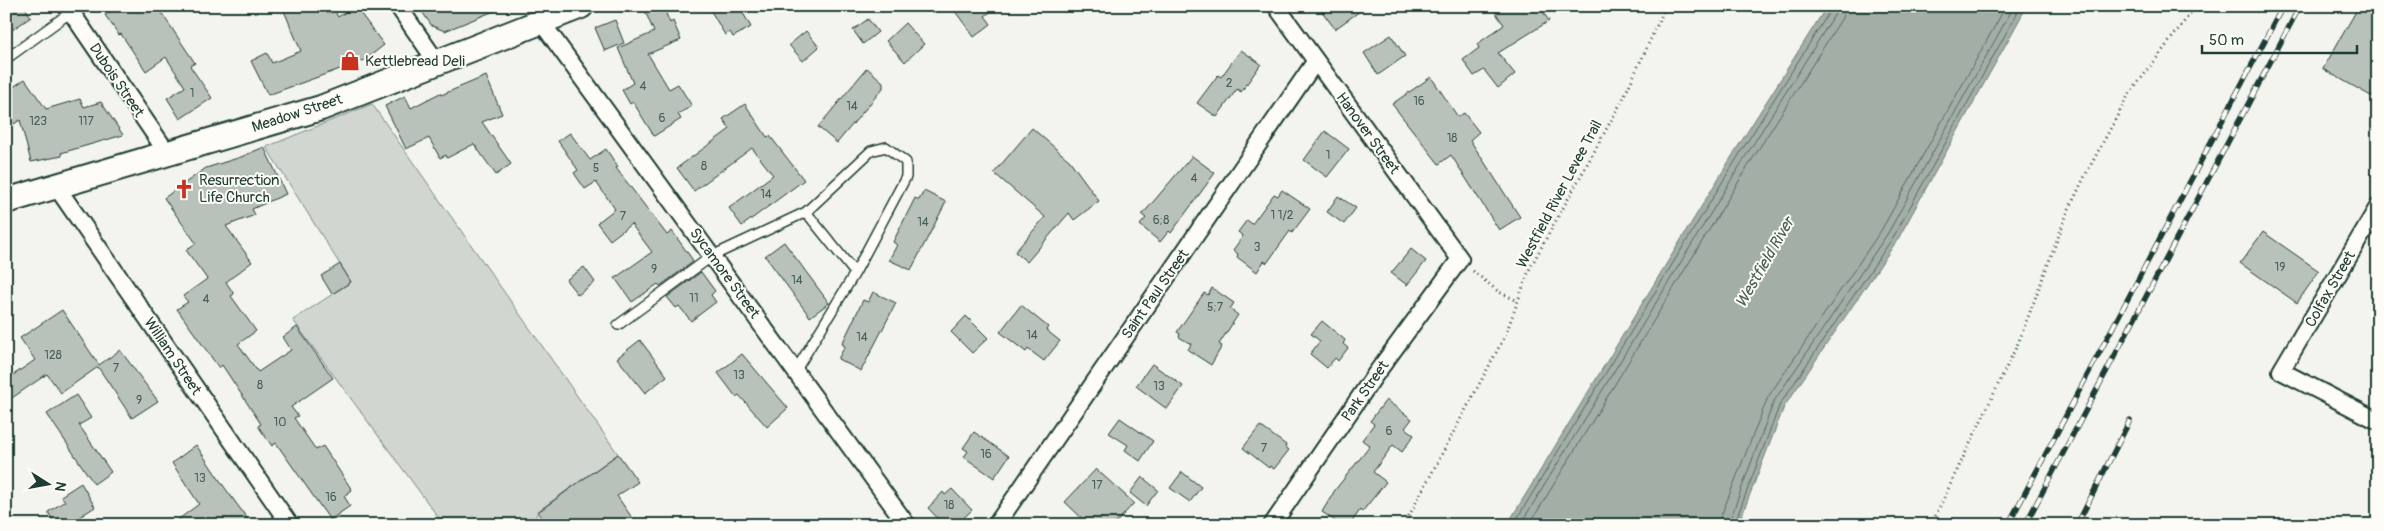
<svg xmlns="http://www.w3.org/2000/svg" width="2384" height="531" font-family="Pangolin,sans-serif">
	<rect width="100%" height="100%" fill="#f4f4ef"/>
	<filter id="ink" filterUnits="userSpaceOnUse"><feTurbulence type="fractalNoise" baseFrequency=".02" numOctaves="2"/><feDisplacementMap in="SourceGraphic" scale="10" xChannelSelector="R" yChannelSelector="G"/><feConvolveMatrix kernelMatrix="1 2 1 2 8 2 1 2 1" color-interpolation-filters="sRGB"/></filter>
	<g filter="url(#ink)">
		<path fill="#d1d6d1" stroke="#788a82" d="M372,104L618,454L538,511L532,525H444L293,320L351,282L266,147Z"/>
		<path fill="#a3aea7" stroke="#6e8179" d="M1827,6H2027L1898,239L1784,407L1738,525H1507L1737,148Z"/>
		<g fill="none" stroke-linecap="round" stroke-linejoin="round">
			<path stroke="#546a62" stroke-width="1" d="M1513,525L1742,150L1830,11L1831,6
				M1520,525L1747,154L1835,14L1837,6
				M1529,525L1753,158L1842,18L1845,6
				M1720,525L1721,516L1768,397L1882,229L2006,6
				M1728,525L1774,401L1888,233L2014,6
				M1734,525L1780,404L1894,236L2021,6"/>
		</g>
		<path fill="#b9c1bb" stroke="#1f3d34" d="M6,6H24L31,17L6,34Z
			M118,6H157L195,63L190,66L212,98L180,119L167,98L185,87L166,57L146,71L121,34L119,35L105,15Z
			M282,6H332L338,17L355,6L384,45L365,60L268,95L251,61L267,53L272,63L301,51Z
			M418,6H504V7L445,31L432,26Z
			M656,6H663L670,23L673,21L681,40L648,54L669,89L678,84L692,106L678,114L681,119L654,136L633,102L630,104L622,90L633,83L618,48L654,32L645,11Z
			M708,6H739L751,27L733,37L730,32L725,35Z
			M951,6H998L985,16L991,24L974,37Z
			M1318,6H1367L1335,29Z
			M1491,6H1539L1549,21L1498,53L1515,74L1498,88L1484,70L1474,76L1463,60L1479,48L1477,44L1504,25Z
			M2359,6H2378V100L2323,69Z
			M868,19L878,32L863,44L853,30Z
			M615,20L624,43L605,51L595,28Z
			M905,23L924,44L905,62L886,41Z
			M806,31L819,47L803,61L789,45Z
			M1391,35L1405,56L1378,75L1364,53Z
			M1241,50L1261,64L1241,92L1237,89L1217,117L1197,103L1218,75L1221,77Z
			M867,68L883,82V88L837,143L818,127Z
			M486,76L502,114L482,122L511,164L496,175L474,144L447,158L446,155L440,158L429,138L406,149L385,106L405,96L411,108L440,93L441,95Z
			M1431,77L1458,117L1464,113L1479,132L1470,140L1520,217L1499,230L1451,155L1439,164L1392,104Z
			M25,79L46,109L80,99L84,107L101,102L123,135L61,153L62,156L31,162L20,120L14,124L6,111V92Z
			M745,104L767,137L770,136L804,180L742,226L729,208L773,175L752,148L694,191L677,168L730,129L723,119Z
			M1032,128L1070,161L1099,201L1074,220L1069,213L1027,262L1015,252L1045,217L994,173Z
			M1325,131L1349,149L1327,177L1304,160Z
			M570,133L590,160L606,149L618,167L616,168L667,235L672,231L692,259L693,262L660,286L658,284L632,302L615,278L652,252L631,224L610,240L597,223L615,209L596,182L585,189L574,173L578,170L558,141Z
			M264,147L286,194L252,209L255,215L226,226L252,262L226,282L234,294L231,296L256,331L238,344L258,372L291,350L283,337L297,327L333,378L291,407L298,416L294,418L316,450L323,446L352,490L344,496L350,506L330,520L276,443L272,446L258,426L261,424L222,365L219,368L177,309L188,302L183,296L207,279L186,250L196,243L164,198L206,168L241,157Z
			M1192,156L1215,173L1171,233L1169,231L1160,242L1140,225L1146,218L1142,215Z
			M1282,190L1310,209L1292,233L1290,231L1267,263L1264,261L1257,272L1237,257L1238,254L1233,250L1243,236L1238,232L1247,220L1252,224L1274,194L1278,196Z
			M924,191L946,202L911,270L889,260L897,245L893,242L915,198L919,200Z
			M1338,196L1356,208L1344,224L1327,212Z
			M2263,232L2319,271L2297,303L2240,263Z
			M784,242L829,303L810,317L765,256Z
			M1411,249L1426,261L1407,285L1391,273Z
			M340,264L351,282L332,294L321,276Z
			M584,267L595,282L578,295L566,280Z
			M701,272L715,291L711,295L716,302L691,321L679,306L676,308L667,297Z
			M1212,288L1234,303L1230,309L1238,315L1219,344L1222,346L1211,365L1188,350L1191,344L1179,337L1180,334L1177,332L1204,293L1208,295Z
			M873,292L896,303L861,371L838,359L845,346L842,344L863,300L868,302Z
			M1021,305L1048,327L1046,330L1060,341L1044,361L1028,349L1026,352L1000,332Z
			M62,310L99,365L120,350L158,401L132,418L98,367L61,393L47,374L6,402V380L35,360L20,338Z
			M966,316L988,338L972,353L951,332Z
			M1322,321L1345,340L1343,344L1348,348L1338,361L1335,358L1327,368L1310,354L1320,341L1311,334Z
			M640,340L667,376L645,393L617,358Z
			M742,354L788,408L767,427L739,395L736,397L718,373Z
			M1152,364L1183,386L1167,409L1136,386Z
			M76,395L91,418L79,425L111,472L94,484L47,414Z
			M1386,400L1412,419L1405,428L1414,435L1402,452L1393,445L1373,472L1386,482L1362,512L1360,510L1350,525H1341L1322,512L1335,490L1370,446L1362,440L1374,424L1370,421Z
			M1120,418L1153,441L1140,461L1125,450L1128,445L1109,433Z
			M1260,426L1286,445L1285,447L1289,450L1274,469L1270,466L1269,468L1243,448Z
			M974,432L1009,456L994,478L964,457L968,451L963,448Z
			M196,445L225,488L252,525H171L199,504L172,463Z
			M618,454L638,482L617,496L637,525H547L538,512Z
			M1096,469L1134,503L1114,525H1089L1065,502Z
			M1182,472L1201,487L1190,502L1170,488Z
			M1142,477L1158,490L1146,506L1130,493Z
			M81,483L95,507L67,525H56L48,512L65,501L61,496Z
			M952,489L972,510L956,525H944L928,508L943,492L945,495Z"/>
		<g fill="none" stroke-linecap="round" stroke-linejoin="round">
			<defs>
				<path id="lane" d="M6,59L71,12
					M806,212L855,273
					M618,325L712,256L806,212L871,151L886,147L906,162V177L855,273L796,370"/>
				<path id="street" d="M67,6L168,154
					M398,6L436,61
					M542,23L907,525
					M56,186L290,525
					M2378,207L2281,371L2378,421
					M996,525L1315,62
					M1272,525L1375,375L1460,259L1276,6"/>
				<path id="secondary" d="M6,201L321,108L581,6"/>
			</defs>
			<use href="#lane" stroke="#1f3d34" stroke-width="12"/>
			<use href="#street" stroke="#1f3d34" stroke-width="20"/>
			<use href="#secondary" stroke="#1f3d34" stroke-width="28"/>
			<path stroke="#1f3d34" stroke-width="3" stroke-dasharray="1 4" stroke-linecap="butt" d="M1473,271L1499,292L1518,301
				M1404,525L1505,336L1530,268L1623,99L1666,6
				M1931,525L2019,341L2068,211L2086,174L2128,96L2196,6"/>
			<use href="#lane" stroke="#fdfcf7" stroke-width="9"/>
			<use href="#street" stroke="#fdfcf7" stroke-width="16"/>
			<use href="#secondary" stroke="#fdfcf7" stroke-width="24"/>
			<defs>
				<path id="rail" d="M2008,525L2283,6
					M2025,525L2300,6
					M2077,525L2130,420"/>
			</defs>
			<use href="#rail" stroke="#1f3d34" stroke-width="5.5"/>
			<use href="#rail" stroke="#fdfcf7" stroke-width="4" stroke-dasharray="11" stroke-linecap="butt"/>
		</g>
	</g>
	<defs>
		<symbol id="shop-bare" viewBox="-9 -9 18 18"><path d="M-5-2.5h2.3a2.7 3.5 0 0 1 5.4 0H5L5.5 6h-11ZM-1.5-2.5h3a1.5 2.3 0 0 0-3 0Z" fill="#c8321e" stroke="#fdfcf7" stroke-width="2.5" paint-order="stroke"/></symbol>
		<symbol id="church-bare" viewBox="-9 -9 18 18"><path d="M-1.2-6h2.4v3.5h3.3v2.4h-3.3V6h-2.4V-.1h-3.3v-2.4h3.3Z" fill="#c8321e" stroke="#fdfcf7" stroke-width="2.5" paint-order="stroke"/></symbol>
	</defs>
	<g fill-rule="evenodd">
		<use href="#shop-bare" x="336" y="47" width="28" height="28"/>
		<use href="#church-bare" x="170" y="175" width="28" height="28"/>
	</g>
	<g text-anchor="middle" stroke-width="4" stroke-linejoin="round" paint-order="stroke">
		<g font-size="12" fill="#465e56">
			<text x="1229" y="87">2</text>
			<text x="643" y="90">4</text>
			<text x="192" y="97">1</text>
			<text x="1419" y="105">16</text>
			<text x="852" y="110">14</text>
			<text x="662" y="122">6</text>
			<text x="38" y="125">123</text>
			<text x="86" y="125">117</text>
			<text x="1452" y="142">18</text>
			<text x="1328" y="159">1</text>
			<text x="704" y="170">8</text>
			<text x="596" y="172">5</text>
			<text x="1194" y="182">4</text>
			<text x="766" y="198">14</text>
			<text x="1282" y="219">1 1/2</text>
			<text x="623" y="220">7</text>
			<text x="1161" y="224">6;8</text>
			<text x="923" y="226">14</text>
			<text x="1257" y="251">3</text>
			<text x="2280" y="271">19</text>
			<text x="654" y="273">9</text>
			<text x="797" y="284">14</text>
			<text x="694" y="302">11</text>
			<text x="206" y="303">4</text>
			<text x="1215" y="311">5;7</text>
			<text x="1032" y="339">14</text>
			<text x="862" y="341">14</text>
			<text x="53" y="359">128</text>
			<text x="116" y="372">7</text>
			<text x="739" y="379">13</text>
			<text x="260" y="389">8</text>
			<text x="1159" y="390">13</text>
			<text x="139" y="404">9</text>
			<text x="280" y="426">10</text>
			<text x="1389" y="435">6</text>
			<text x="1264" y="452">7</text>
			<text x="986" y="458">16</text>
			<text x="200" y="482">13</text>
			<text x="1097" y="489">17</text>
			<text x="331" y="501">16</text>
			<text x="949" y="509">18</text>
		</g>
		<g font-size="15" fill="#1f3d34" stroke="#fdfcf7" text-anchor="start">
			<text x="365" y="66">Kettlebread Deli</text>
			<text x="199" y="185">Resurrection<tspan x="199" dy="17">Life Church</tspan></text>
		</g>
		<g font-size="15" fill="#1f3d34" stroke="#fdfcf7">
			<text transform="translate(117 80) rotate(56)" y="5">Dubois Street</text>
			<text transform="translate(297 113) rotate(-18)" y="5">Meadow Street</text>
			<text transform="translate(1368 133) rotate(54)" y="5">Hanover Street</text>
			<text transform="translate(1559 194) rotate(-62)" y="5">Westfield River Levee Trail</text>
			<text transform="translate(725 273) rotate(54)" y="5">Sycamore Street</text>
			<text transform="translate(2330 289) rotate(-60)" y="5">Colfax Street</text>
			<text transform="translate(1155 294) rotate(-55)" y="5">Saint Paul Street</text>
			<text transform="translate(173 356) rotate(56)" y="5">William Street</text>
			<text transform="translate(1365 391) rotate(-55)" y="5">Park Street</text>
		</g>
		<g font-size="16" font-style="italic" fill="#475f56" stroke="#fdfcf7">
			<text transform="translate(1764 262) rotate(-60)" y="6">Westfield River</text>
		</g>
	</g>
	<rect width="2384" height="531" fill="none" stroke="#fdfcf7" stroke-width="25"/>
	<rect x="12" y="12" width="2359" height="506" fill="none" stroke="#1f3d34" stroke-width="2" filter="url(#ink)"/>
	<g transform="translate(48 484) rotate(101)" stroke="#fdfcf7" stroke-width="4" paint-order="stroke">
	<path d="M0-4L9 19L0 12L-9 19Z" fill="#1f3d34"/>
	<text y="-8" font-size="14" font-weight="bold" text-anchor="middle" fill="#1f3d34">N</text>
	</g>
	<path d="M2202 45v8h155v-8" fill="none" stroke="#1f3d34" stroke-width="2.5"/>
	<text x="2209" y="45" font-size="15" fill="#1f3d34" stroke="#fdfcf7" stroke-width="4" paint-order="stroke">50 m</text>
</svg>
